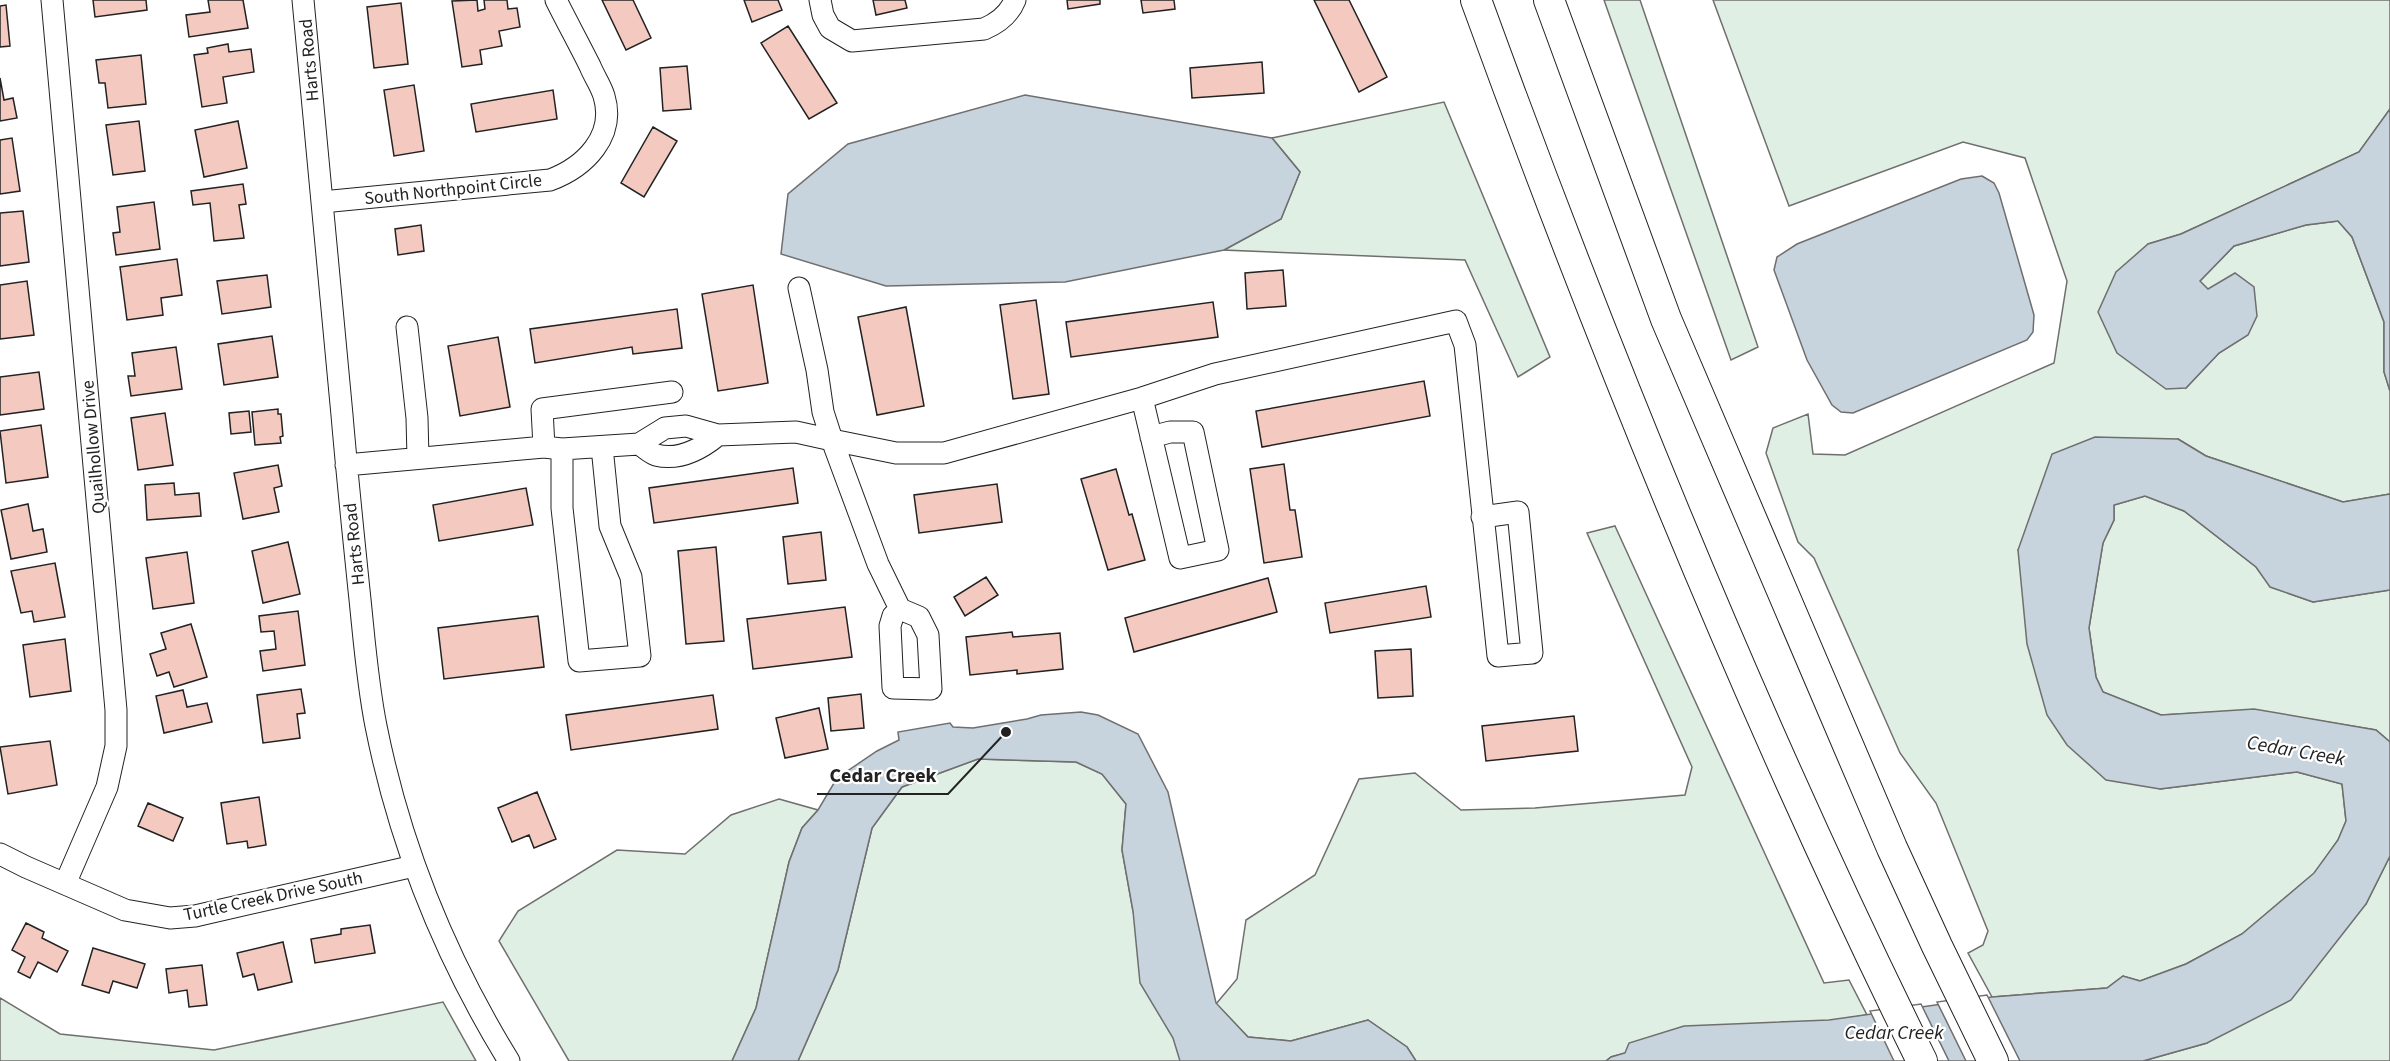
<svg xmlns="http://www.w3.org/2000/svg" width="2390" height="1061" font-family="'Source Sans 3',sans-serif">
	<rect width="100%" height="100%" fill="#fff"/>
	<path fill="#e0efe3" stroke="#6f6f6f" stroke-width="1.5" d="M1604,0H1640L1758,347L1731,360Z
		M1713,0H2390V109L2359,152L2181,234L2148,244L2186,388L2219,353L2247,335L2199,282L2234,246L2306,225L2338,221L2352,237L2384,322V372L2390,391V494L2343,502L2206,456L2178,439L2018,550L2160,789L2297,772L2342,784L2346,821L2338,840L2315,873L2242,934L2186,964L2140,981L2123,976L2107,988L1992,997L1968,953L1983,945L1988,931L1936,803L1900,753L1814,558L1798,542L1766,453L1773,428L1808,414L1813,454L1845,455L2054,363L2067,281L2025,158L1963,142L1789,206Z
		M1444,102L1550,357L1518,377L1465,260L1224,250L1281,219L1300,172L1272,138Z
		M2145,496L2184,511L2256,567L2271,587L2313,602L2390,590V742L2376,730L2254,710L2161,715L2103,692L2096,677L2089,628L2103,543L2114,520V505Z
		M1615,526L1824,983L1849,980L1867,1015L1625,1053L1611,1057L1606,1061H1416L1407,1047L1368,1020L1291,1041L1248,1037L1216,1004L1237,979L1246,920L1315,875L1359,779L1415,773L1461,810L1535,808L1685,795L1692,767L1587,533Z
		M978,759L1076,762L1102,774L1126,804L1122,850L1133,911L1181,1061H798L838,970L872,828L902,787Z
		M779,799L818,810L802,828L789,862L756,1008L732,1061H569L499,941L518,911L617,850L685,854L731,815Z
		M2390,856V1061H2143L2207,1043L2366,904Z
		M0,998L60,1034L214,1050L443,1002L476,1061H0Z"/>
	<path fill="#c7d3dd" stroke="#6f6f6f" stroke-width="1.5" d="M1025,95L1272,138L1300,172L1281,219L1224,250L1065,282L886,286L781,254L788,194L848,144Z
		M2390,109V391L2384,372V322L2352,237L2338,221L2306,225L2234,246L2200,281L2208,289L2235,273L2254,287L2257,316L2248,335L2219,353L2186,388L2166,389L2117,353L2098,312L2116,272L2148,244L2181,234L2359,152Z
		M1982,176L1994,183L1999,193L2034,315L2033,332L2027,340L1853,413L1841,412L1832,405L1807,360L1774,270L1777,257L1797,244L1961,179Z
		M2095,437L2178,439L2206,456L2343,502L2390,494V590L2313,602L2270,587L2256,567L2184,511L2145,496L2114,505V520L2103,543L2089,628L2096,677L2103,692L2161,715L2254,709L2376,730L2390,742V856L2366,904L2291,1000L2207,1043L2143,1061H1606L1611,1057L1625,1053L1629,1043L1684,1026L1829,1020L1992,997L2107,988L2123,976L2140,981L2186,964L2242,934L2314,873L2338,840L2346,821L2342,784L2297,772L2160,789L2106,780L2067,745L2047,715L2027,644L2018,550L2052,454Z
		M1081,712L1098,715L1138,734L1168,792L1216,1003L1248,1037L1291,1041L1368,1020L1407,1047L1416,1061H1180L1173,1038L1140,983L1133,911L1122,850L1126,804L1102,774L1076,762L978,759L902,787L872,828L838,970L798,1061H732L756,1008L789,862L802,828L818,810L837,778L877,751L899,740L898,732L950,723L953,727L973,728L1027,719L1041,715Z"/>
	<path fill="#fff" stroke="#6f6f6f" stroke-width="1.5" d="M1987,995L2020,1061H1966L1937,1002Z
		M1921,1004L1949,1061H1894L1870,1011Z"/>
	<path fill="#f3c9c0" stroke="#222" stroke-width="1.5" d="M93,0H146L147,10L95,17Z
		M208,0H243L248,28L189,37L186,15L210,12Z
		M477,0L478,11L485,9L484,0H507L508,9L517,8L520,27L499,31L502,46L480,50L482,64L462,67L452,1Z
		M602,0H633L651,38L626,50Z
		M744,0H778L782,10L752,22Z
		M873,0H905L907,8L876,15Z
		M1067,0H1100V4L1068,9Z
		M1141,0H1174L1175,9L1143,13Z
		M1314,0H1349L1387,77L1359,92Z
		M401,3L408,64L374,68L367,7Z
		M6,5L10,46L0,47V6Z
		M788,26L837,103L809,119L761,43Z
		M228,44L229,52L251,49L254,72L223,77L227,103L202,107L194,55L208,53L207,48Z
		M141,55L146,104L108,108L105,83H99L96,60Z
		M1262,62L1264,93L1192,98L1190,68Z
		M687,66L691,109L663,111L660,68Z
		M0,78L4,100L13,98L17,118L0,121Z
		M414,85L424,151L394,156L384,90Z
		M553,90L557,119L476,132L471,104Z
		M139,121L145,171L113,175L106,125Z
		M238,121L247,168L204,177L195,130Z
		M653,127L677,141L644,197L621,183Z
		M12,138L20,191L0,194V140Z
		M243,184L246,204L239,205L244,238L214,241L210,203L193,205L191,191Z
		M154,202L160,249L116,255L113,233L120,232L117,207Z
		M23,211L29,262L0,266V213Z
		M421,225L424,251L398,255L395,229Z
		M177,259L182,295L161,298L163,315L127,320L120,267Z
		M1283,270L1286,306L1247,309L1245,273Z
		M267,275L271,307L222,314L217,281Z
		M27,281L34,335L0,339V285Z
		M753,285L768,383L718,391L702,294Z
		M1036,300L1049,394L1013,399L1000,305Z
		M1213,302L1218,337L1071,357L1066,322Z
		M906,307L924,406L877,415L858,317Z
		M677,309L682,348L633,354L632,347L535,363L530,329Z
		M272,336L278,377L224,385L218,344Z
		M498,337L510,407L460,416L448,346Z
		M176,347L182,389L131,396L128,376H135L132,353Z
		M39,372L44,409L0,415V377Z
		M1424,381L1430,416L1262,447L1256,411Z
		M278,409V414H281L283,436L280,437L281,443L255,445L252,412Z
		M249,411L251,432L231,434L229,413Z
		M165,413L173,465L138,470L131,418Z
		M41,425L48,477L6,483L0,431Z
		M1284,464L1290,510H1295L1302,557L1264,563L1250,469Z
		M278,465L282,486L274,488L279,512L243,519L234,473Z
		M793,468L798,503L654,523L649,488Z
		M1116,469L1129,515L1132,514L1145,560L1108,570L1081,479Z
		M174,483L175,495L199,493L201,516L147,520L145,485Z
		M997,484L1002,522L919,533L914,495Z
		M526,488L533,525L439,541L433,505Z
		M28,504L33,531L43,529L47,552L11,559L1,510Z
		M821,532L826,580L788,584L783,537Z
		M288,542L300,594L263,603L252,551Z
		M716,547L724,641L686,644L678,551Z
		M187,552L194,603L153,609L146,558Z
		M55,563L65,617L34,622L32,611L21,613L11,571Z
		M986,577L998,595L965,616L954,597Z
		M1268,578L1277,612L1134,652L1125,618Z
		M1426,586L1431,617L1330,633L1325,603Z
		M845,607L852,657L753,669L747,619Z
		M298,611L305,665L263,671L260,651L276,649L274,631L261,632L259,616Z
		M538,616L544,667L444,679L438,628Z
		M191,624L207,677L174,687L169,672L157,676L150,654L166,649L161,633Z
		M1012,632L1013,637L1060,633L1063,669L1017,674V670L970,675L966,637Z
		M65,639L71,691L30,697L23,645Z
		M1411,649L1413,696L1378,698L1375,651Z
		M301,689L305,713L297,714L300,738L263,743L257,695Z
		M183,690L187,707L207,703L212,722L164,733L156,696Z
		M861,694L864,728L831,731L828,698Z
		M713,695L718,729L571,750L566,715Z
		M819,708L828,749L785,758L776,718Z
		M1574,716L1578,751L1486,761L1482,726Z
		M50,741L57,785L8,794L0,747Z
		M537,792L556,839L534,848L529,835L512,842L498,808Z
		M259,797L266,845L248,848L247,841L227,844L221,803Z
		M148,803L183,818L173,841L138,826Z
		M26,923L44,932L42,938L68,951L57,972L38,962L30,978L18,972L25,957L12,950Z
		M370,925L375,953L315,963L311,939L341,934V929Z
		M283,942L292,982L258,990L254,974L243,977L237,953Z
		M93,948L145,964L137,988L113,981L109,993L82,985Z
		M202,965L207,1005L189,1007L187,990L169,993L166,969Z"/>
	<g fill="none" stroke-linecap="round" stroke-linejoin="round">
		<defs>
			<path id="minor" d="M52,0L116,710V746L107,787L65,884
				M303,0C316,138 329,277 342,415C347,474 353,532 359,590C364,636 367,681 376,726C400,846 445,957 509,1061
				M820,0L823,15L830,28L852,41L984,29C998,23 1009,15 1015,0
				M322,202L550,180C585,167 616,136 604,96C601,86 594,76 590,66C579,44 567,22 556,0
				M799,288L817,370L823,412L832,440L896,453H944L1142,398L1215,374L1456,321L1465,345L1498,656L1532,653L1518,512L1482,517
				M407,327L417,418L418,458
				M1142,398L1180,558L1218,550L1193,432H1170L1151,437
				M639,444C644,447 650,453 656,455C679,461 701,449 718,435
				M544,447L542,409L672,392
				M562,449V508L579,661L640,656L631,577L610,526L602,447
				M346,465L544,447L562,449L639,444L665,428L686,426L718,435L796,432L832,440L878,564L900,609L893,616L890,626L893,688L931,689L928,635L919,617L900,609
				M0,854L26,867L125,910L170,918L195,916L414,866"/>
			<path id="highway" d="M1476,0C1607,360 1752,717 1922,1061
				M1549,0L1666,319L1892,848L1937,946L1993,1061"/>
		</defs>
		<use href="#minor" stroke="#222" stroke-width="23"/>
		<use href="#highway" stroke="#222" stroke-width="32"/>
		<use href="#minor" stroke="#fff" stroke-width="21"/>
		<use href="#highway" stroke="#fff" stroke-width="30"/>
	</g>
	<g text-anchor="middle" stroke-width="4.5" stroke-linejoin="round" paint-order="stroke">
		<g font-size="18" fill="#222" stroke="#fff">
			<text transform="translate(309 60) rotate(-95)" y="6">Harts Road</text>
			<text transform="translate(453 189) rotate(-6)" y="6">South Northpoint Circle</text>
			<text transform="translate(93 447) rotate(-95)" y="6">Quailhollow Drive</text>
			<text transform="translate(354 544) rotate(-96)" y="6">Harts Road</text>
			<text transform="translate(273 896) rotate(-12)" y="6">Turtle Creek Drive South</text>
		</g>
		<g font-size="20" font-style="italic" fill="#222" stroke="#fff">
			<text transform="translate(2296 750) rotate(10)" y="7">Cedar Creek</text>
			<text x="1894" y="1039">Cedar Creek</text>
		</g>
	</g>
	<path fill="none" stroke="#222" stroke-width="2" d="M1006 732L948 794H817"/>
	<circle fill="#222" stroke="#fff" stroke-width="2" cx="1006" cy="732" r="6"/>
	<g font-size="20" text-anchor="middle" font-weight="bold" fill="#222" stroke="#fff" stroke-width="4.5" stroke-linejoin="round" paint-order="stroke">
		<text x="883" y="782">Cedar Creek</text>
	</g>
</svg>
